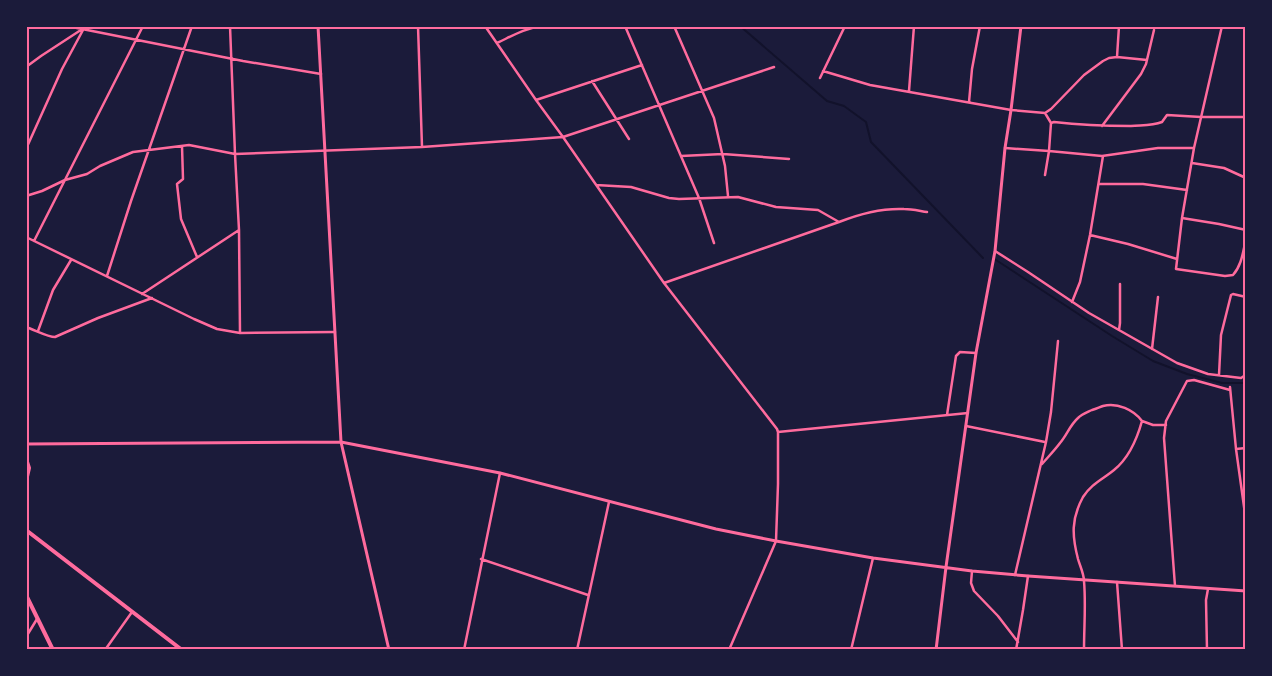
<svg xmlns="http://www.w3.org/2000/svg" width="1272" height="676" font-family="Ubuntu,sans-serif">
	<rect width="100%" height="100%" fill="#1b1b3a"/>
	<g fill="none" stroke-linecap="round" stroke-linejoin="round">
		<path stroke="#12122b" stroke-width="2" d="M740,26L827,101L844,106L866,122L871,142L983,258
			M996,260L1112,336L1153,361L1187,374L1222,383H1246"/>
		<path stroke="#ff6b9d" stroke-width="2.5" d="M67,26L243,61L321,74
			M230,26L235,154L239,230L240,333
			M418,26L422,147
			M485,26L536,100L563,137L664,283L777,429L778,432V484L776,541L729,650
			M625,26L699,198L714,243
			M674,26L714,118L725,166L728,196
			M1222,26L1194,148L1182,218L1176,269L1225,276L1233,275C1242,265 1243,251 1246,239
			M497,43C512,36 525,28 542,26
			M1117,57L1119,26
			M26,67L41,56L87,26
			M823,71L870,85L1011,110L1045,113L1051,109L1084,75L1103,61L1109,58L1117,57L1147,60
			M820,78L845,26
			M592,81L629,139
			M909,91L914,26
			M536,100L642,65
			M969,102L972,69L980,26
			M1045,113L1051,123L1049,151L1045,175
			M1051,123L1054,122C1080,125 1105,126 1131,126C1142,125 1152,126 1162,122L1167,115L1201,117H1246
			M1102,126L1141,74L1146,64L1154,30
			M182,146L183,179L177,184L181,219L197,257
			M1005,148L1049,151L1102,156L1158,148H1194
			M26,149L62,69L83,30
			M681,156L723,154L789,159
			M1192,163L1224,168L1246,178
			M1099,184H1143L1187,190
			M596,185L631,187L669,198L679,199L738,197L776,207L818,210L839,222L664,283
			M26,196L42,191L65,180L87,174L100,166L133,152L189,145L235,154L422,147L563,137L774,67
			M1182,218L1219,224L1246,230
			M839,222C859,214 882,208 904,209C912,209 920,211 927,212
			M1090,235L1128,244L1177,259
			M26,237L194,319L217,329L240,333L335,332
			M34,241L143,26
			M995,251L1028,272L1089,313L1177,363L1208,374L1241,378L1244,376L1246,371
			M107,276L131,201L192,26
			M142,294L239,230
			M1072,302L1080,282L1090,235L1103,156
			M26,327C35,330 48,337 55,337L98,318L152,298
			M1119,330L1120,323V284
			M38,331L53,290L71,260
			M1152,349L1158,297
			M1219,375L1221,335L1231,295L1233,294L1246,297
			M1230,387L1236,449L1246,521
			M947,415L956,356L960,352L976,353
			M966,426L1045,442
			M778,432L968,413
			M1236,449L1246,448
			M1042,464C1048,457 1054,451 1060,443C1067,435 1070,425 1078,418C1082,414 1088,412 1092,410C1096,409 1100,407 1103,406C1117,402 1134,410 1142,421
			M481,559L588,595
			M972,571L971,583L974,591L998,616L1018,642
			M1015,575L1046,442L1051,412L1058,341
			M1117,582L1122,650
			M1175,586L1164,438L1166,421L1187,381L1194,380L1230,390
			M26,637L37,619
			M105,650L132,612
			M464,650L500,473
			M577,650L609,502
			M851,650L873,558
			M1016,650L1023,610L1028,576
			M1084,650C1084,627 1086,604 1084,581C1084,574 1080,566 1078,559C1072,536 1071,519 1083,497C1091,484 1103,479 1114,470C1129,458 1137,439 1142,421L1153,425H1166
			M1207,650L1206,600L1208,589"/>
		<path stroke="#ff6b9d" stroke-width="3" d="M318,26L341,442
			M946,567L976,353L995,251L1005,148L1011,110L1021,26"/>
		<path stroke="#ff6b9d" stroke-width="3" d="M341,442L389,650
			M26,444L341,442L500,473L716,529L776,541L873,558L972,571L1028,576L1246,591
			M936,650L946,567"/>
		<path stroke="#ff6b9d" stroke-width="4" d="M26,459L29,468L26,481
			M26,530L182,650
			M26,595L53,650"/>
	</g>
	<rect width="1272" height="676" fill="none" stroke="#1b1b3a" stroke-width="55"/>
	<rect x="28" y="28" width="1216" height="620" fill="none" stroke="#ff6b9d" stroke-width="2"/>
</svg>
